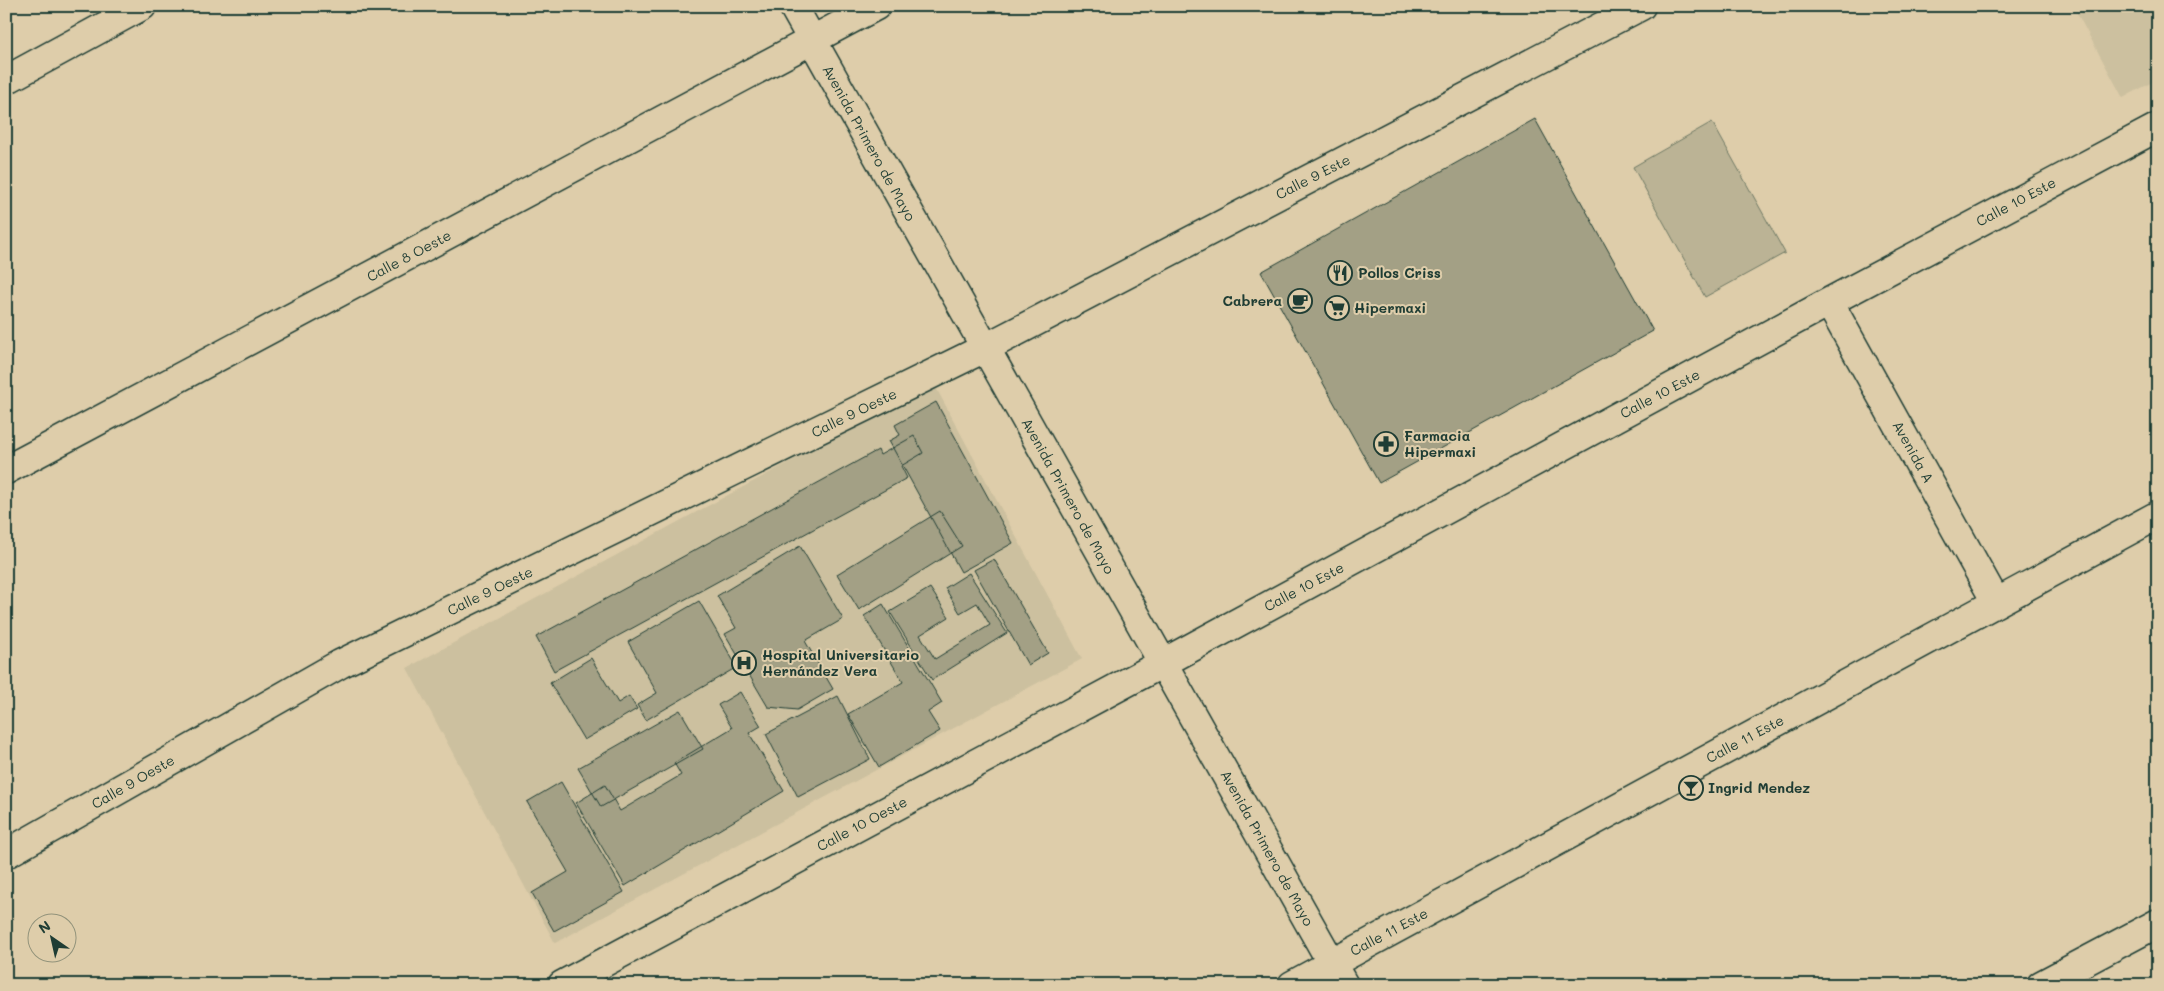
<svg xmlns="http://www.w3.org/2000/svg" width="2164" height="991" font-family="Mali,sans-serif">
	<rect width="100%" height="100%" fill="#decdaa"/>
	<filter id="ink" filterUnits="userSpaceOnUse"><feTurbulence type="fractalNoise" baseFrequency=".02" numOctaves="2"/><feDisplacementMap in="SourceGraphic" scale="10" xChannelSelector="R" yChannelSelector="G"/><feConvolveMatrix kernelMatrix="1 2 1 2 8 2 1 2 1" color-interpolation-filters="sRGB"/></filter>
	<g filter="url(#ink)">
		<path fill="#ccc09f" d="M2073,6H2158V79L2123,98Z
			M934,384L1082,659L555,943L407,668Z"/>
		<path fill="#bbb395" stroke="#6d7864" d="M1712,122L1785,253L1705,297L1633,167Z"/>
		<path fill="#a3a085" stroke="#1f3d34" d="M1535,119L1653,331L1379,483L1261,272Z
			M936,402L1013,543L961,572L889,441L900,435L895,425Z
			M914,436L923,453L901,466L907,478L554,671L536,637L878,450L880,455Z
			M940,511L962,546L859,610L837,574Z
			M800,546L843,619L805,641L833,689L797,710L768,707L725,634L736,628L717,596Z
			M994,559L1048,653L1028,665L974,570Z
			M969,573L1007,633L932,680L890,612L930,588L949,617L920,635L935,659L990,625L977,603L960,613L945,588Z
			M699,601L737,667L646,720L637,705L657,693L628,642Z
			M883,604L942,703L928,712L940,731L879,767L848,714L903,682L864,616Z
			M591,658L618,703L629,696L637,709L584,740L550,683Z
			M740,692L761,726L749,733L784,791L625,886L576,803L605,785L620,811L681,775L674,763L732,728L718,705Z
			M838,696L870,759L798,797L766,734Z
			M680,710L703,749L601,807L578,768Z
			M561,782L624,892L554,931L532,893L568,872L527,802Z"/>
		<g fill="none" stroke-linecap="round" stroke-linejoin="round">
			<defs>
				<path id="minor" d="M6,80L142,6
					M1829,302L1996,602
					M6,470L876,6
					M6,854L340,664L985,348L1641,6
					M562,985L1163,663L1829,302L2158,127
					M1292,985L2158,515
					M2041,985L2158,923"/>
				<path id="tertiary" d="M793,6L1344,985"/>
			</defs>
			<use href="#minor" stroke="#1f3d34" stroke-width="31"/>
			<use href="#tertiary" stroke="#1f3d34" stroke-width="31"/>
			<use href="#minor" stroke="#decdaa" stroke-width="28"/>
			<use href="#tertiary" stroke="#decdaa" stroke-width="28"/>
		</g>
	</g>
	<defs>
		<symbol id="restaurant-ring" viewBox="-11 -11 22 22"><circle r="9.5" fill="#decdaa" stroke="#1f3d34" stroke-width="1.5"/><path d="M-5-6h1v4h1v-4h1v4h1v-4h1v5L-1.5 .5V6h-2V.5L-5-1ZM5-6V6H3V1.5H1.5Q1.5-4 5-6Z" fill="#1f3d34"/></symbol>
		<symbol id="cafe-ring" viewBox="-11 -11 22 22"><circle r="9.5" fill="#decdaa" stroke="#1f3d34" stroke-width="1.5"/><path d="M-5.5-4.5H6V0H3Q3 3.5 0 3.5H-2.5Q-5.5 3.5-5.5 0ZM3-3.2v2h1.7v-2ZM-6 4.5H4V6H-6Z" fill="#1f3d34"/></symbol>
		<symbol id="supermarket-ring" viewBox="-11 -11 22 22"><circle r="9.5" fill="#decdaa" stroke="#1f3d34" stroke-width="1.5"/><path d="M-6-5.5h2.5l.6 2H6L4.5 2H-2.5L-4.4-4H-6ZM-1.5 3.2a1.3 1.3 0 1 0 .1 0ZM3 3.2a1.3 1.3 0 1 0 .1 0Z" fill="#1f3d34"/></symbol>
		<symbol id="pharmacy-ring" viewBox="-11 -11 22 22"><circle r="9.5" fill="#decdaa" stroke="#1f3d34" stroke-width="1.5"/><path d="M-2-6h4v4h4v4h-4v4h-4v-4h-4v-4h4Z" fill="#1f3d34"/></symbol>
		<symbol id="hospital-ring" viewBox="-11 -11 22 22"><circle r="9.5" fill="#decdaa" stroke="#1f3d34" stroke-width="1.5"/><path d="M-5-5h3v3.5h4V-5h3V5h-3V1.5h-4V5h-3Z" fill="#1f3d34"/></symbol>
		<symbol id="bar-ring" viewBox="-11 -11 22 22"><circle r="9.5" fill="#decdaa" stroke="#1f3d34" stroke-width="1.5"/><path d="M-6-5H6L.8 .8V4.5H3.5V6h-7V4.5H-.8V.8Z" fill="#1f3d34"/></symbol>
	</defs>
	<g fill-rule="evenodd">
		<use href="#restaurant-ring" x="1326" y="259" width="28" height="28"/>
		<use href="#cafe-ring" x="1286" y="287" width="28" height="28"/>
		<use href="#supermarket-ring" x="1323" y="294" width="28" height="28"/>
		<use href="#pharmacy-ring" x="1372" y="430" width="28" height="28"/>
		<use href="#hospital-ring" x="730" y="649" width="28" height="28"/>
		<use href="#bar-ring" x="1677" y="774" width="28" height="28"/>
	</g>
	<g text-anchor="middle" stroke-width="4" stroke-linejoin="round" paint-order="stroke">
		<g font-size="14" fill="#1f3d34" stroke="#decdaa">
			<text transform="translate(869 143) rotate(61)" y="5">Avenida Primero de Mayo</text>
			<text transform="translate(1313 177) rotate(-27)" y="5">Calle 9 Este</text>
			<text transform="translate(2016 202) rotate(-28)" y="5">Calle 10 Este</text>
			<text transform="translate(409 256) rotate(-28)" y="5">Calle 8 Oeste</text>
			<text transform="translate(1660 394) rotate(-28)" y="5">Calle 10 Este</text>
			<text transform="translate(854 413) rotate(-26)" y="5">Calle 9 Oeste</text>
			<text transform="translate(1913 452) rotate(61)" y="5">Avenida A</text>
			<text transform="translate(1068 496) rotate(61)" y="5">Avenida Primero de Mayo</text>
			<text transform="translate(1304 587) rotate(-28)" y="5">Calle 10 Este</text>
			<text transform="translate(490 591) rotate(-26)" y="5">Calle 9 Oeste</text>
			<text transform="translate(1745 739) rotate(-28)" y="5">Calle 11 Este</text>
			<text transform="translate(133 782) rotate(-30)" y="5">Calle 9 Oeste</text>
			<text transform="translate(862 824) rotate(-28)" y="5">Calle 10 Oeste</text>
			<text transform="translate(1267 848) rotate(61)" y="5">Avenida Primero de Mayo</text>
			<text transform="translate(1389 932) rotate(-28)" y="5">Calle 11 Este</text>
		</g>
		<g font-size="14" font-weight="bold" fill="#1f3d34" stroke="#decdaa" text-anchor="start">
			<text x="1358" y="278">Pollos Criss</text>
			<text x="1282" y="306" text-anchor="end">Cabrera</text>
			<text x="1354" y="313">Hipermaxi</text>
			<text x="1404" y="441">Farmacia<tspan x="1404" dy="16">Hipermaxi</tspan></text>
			<text x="762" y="660">Hospital Universitario<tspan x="762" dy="16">Hernández Vera</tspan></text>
			<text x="1708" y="793">Ingrid Mendez</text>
		</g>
	</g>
	<rect width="2164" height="991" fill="none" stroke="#decdaa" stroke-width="25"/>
	<rect x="12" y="12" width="2139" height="966" fill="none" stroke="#1f3d34" stroke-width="2" filter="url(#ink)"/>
	<g transform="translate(52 938) rotate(326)"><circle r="24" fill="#decdaa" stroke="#92937b"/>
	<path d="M0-4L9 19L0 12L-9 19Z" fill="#1f3d34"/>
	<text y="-8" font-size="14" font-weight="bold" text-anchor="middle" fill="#1f3d34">N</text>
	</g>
</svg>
